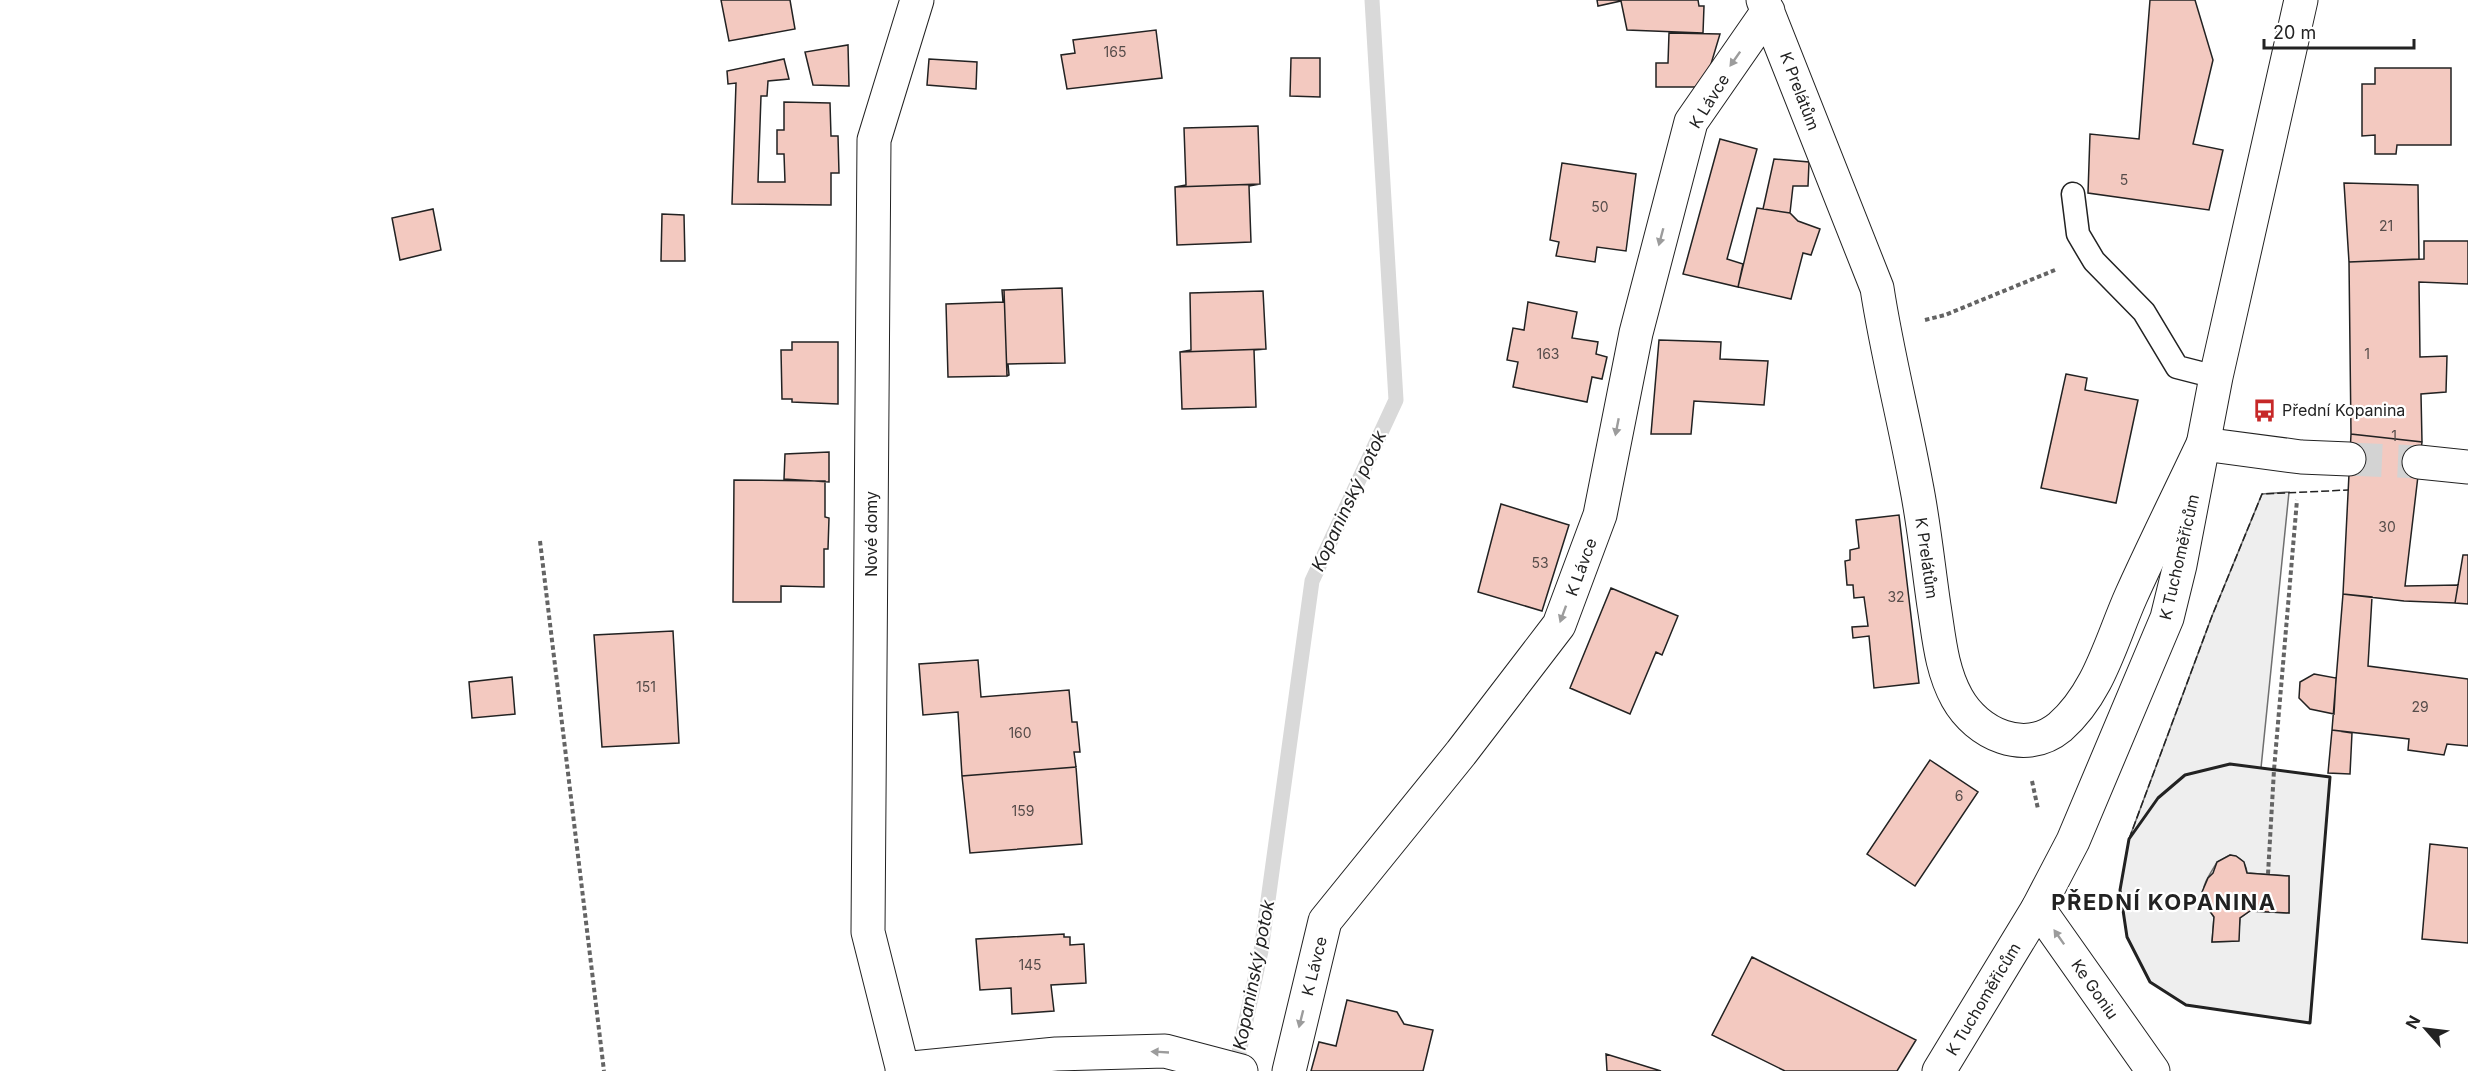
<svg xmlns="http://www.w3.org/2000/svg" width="2468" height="1071" font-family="Inter,sans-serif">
	<rect width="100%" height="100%" fill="#fff"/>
	<path fill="#eee" stroke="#6f6f6f" stroke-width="1.5" fill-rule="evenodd" d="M2289,492L2261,768L2330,777L2310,1023L2186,1005L2150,982L2127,937L2120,890L2129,839L2212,616L2262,494ZM2230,855C2241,857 2246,863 2247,873L2289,876V913L2250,911L2240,918L2238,941L2212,942L2214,917C2195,892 2204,885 2217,862Z"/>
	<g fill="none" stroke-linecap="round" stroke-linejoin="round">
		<path stroke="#d9d9d9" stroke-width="15" d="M1235,1071L1261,951L1312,581L1396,400L1372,0"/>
	</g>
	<path fill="#f3c9c0" stroke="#222" stroke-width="1.5" d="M721,0H790L795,29L729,41Z
		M1597,0H1698L1699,6H1704L1703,33L1627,30L1621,1L1598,6Z
		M2150,0H2195L2213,60L2193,144L2223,150L2209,210L2088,193L2090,134L2139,139Z
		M1156,30L1162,78L1067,89L1061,55L1075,53L1073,40Z
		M1669,33L1720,34L1711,64H1717L1701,87H1656V63H1668Z
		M848,45L849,86L813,85L805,52Z
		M1291,58H1320V97L1290,96Z
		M784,59L789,79L768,81L767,96H761L758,182H785L784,154H777V130H784V102L830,103L831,136H838L839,173H831V205L732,204L736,83L728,84L727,71Z
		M929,59L977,62L976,89L927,85Z
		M2375,68H2451V145H2397L2396,154H2375V135L2362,136V84H2375Z
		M1258,126L1260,184L1175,187L1186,185L1184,128Z
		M1720,139L1757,149L1727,259L1743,264L1738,287L1683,274Z
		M1774,159L1809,162L1808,186H1793L1790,213L1763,209Z
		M1562,163L1636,174L1626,251L1597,247L1595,262L1556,256L1559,242L1550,240Z
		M2344,183L2418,185L2419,259L2349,262Z
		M1260,184L1249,186L1251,242L1177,245L1175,187Z
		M1757,208L1790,213L1798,221L1820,229L1811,255L1803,253L1791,299L1738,287Z
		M433,209L441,250L400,260L392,218Z
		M662,214L684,215L685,261H661Z
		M2424,241H2468V284L2419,282L2420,357L2447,356L2446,392L2421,394L2422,442L2351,434L2349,262L2424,259Z
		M1062,288L1065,363L1008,364L1009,375L1007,376L1004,290Z
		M1002,290H1004L1007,376L948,377L946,304L1003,302Z
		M1263,291L1266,349L1180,352L1191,350L1190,293Z
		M1528,302L1577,312L1572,338L1598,342L1596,354L1607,357L1602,379L1592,377L1587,402L1513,387L1518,362L1507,360L1513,328L1524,330Z
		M1659,340L1721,342L1720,359L1768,361L1764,405L1694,401L1691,434H1651Z
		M792,342H838V404L792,402V399H782L781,350H792Z
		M1266,349L1254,350L1256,407L1182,409L1180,352Z
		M2066,374L2087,378L2085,390L2138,400L2116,503L2041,488Z
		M2351,434L2422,442L2405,586L2458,585L2455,603L2404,601L2343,594Z
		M829,452V482L784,479L785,454Z
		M734,480L825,481V517L829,518L828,549H824V587L781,586V602H733Z
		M1501,504L1569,525L1542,611L1478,592Z
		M1899,515L1919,683L1874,688L1869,636L1853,638L1852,627L1868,626L1864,597L1854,598L1853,585H1847L1845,561L1850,560V550L1859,548L1856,520Z
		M2463,555H2468V604L2455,603Z
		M1611,588L1678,616L1662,655L1656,652L1630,714L1570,688Z
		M2343,594L2372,597L2368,666L2468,679V746L2447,744L2444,755L2408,750L2409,739L2332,730Z
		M673,631L679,743L602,747L594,635Z
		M978,660L981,697L1069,690L1072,722H1077L1080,752H1074L1076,767L962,776L958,712L923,715L919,664Z
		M2314,674L2336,678L2334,714L2310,709L2299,698L2300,682Z
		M512,677L515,714L472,718L469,682Z
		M2332,730L2352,733L2350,774L2328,773Z
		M1930,760L1978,792L1915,886L1867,854Z
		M1076,767L1082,844L970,853L962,776Z
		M2430,844L2468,848V943L2422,939Z
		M2230,855L2236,856L2244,862L2247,873L2289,876V913L2250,911L2240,918L2239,941L2212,942L2214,917L2204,903L2202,892L2208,878L2213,873L2217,862Z
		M1064,934V937H1070V945L1084,944L1086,983L1051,985L1054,1011L1012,1014L1011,988L980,990L976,939Z
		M1752,957L1916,1040L1897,1071H1785L1712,1035Z
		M1347,1000L1397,1012L1404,1024L1433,1030L1423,1071H1311L1319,1042L1336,1046Z
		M1606,1054L1661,1071H1607Z"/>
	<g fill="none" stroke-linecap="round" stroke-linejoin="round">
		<path stroke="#d3d3d3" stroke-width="33" stroke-dasharray="33 16" stroke-linecap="butt" d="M2349,459L2419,462"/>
		<defs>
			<path id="lane" d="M2073,194L2078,234L2094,261L2144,312L2177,367L2216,377"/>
			<path id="street" d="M1763,0L1877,288C1887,354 1904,418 1916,484C1924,524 1928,565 1934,606C1939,637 1941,669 1957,698C1977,734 2025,756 2060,727C2099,693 2111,641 2131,596C2154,545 2179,495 2203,444L2301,457L2349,459
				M2419,462L2468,467
				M2038,908L2153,1071
				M902,1069L1056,1054L1165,1051L1241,1071
				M903,1071L868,932L874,140L917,0
				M1289,1071L1325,921L1461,753L1559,625L1600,515L1636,333L1691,122L1768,11"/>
			<path id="secondary" d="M1939,1071L2038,908L2073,841L2167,618L2180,565L2216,377L2301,0"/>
		</defs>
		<use href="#lane" stroke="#222" stroke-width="25"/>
		<use href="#street" stroke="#222" stroke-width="35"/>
		<use href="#secondary" stroke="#222" stroke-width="35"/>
		<path stroke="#646464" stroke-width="4" stroke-dasharray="4.5 3" stroke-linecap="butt" d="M1925,320L1945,315L2055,270
			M540,541L604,1071
			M2032,781L2038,809
			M2268,874L2274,770L2297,500"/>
		<use href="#lane" stroke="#fff" stroke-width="22"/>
		<use href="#street" stroke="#fff" stroke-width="33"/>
		<use href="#secondary" stroke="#fff" stroke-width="33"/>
		<path stroke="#222" stroke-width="1.5" stroke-dasharray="8 3" stroke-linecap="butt" d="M2129,839L2212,616L2262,494L2348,490"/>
		<path stroke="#222" stroke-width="3" d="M2230,764L2330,777L2310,1023L2186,1005L2150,982L2127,937L2120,890L2129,839L2158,798L2185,775Z"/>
	</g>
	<defs><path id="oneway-solid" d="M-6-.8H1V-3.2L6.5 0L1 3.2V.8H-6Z" transform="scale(1.5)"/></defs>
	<g fill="#9c9c9c">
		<use href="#oneway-solid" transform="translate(1735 59) rotate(125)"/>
		<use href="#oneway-solid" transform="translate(1661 237) rotate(105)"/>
		<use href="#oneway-solid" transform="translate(1617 427) rotate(101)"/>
		<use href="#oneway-solid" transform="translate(1563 614) rotate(110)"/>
		<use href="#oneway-solid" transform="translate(2059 937) rotate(-125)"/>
		<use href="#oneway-solid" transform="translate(1301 1019) rotate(104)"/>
		<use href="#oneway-solid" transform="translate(1160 1052) rotate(-177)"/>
	</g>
	<defs>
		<symbol id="bus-bare" viewBox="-9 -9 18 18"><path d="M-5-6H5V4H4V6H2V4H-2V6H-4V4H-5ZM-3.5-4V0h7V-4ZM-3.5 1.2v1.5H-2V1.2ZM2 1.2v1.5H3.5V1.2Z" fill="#c62828" stroke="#fff" stroke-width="2.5" paint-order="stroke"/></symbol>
	</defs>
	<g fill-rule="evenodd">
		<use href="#bus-bare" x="2248" y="394" width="33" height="33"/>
	</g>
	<g text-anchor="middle" stroke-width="4.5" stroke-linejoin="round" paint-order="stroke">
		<g font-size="14" fill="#564c4a">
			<text x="1115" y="57">165</text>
			<text x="2124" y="185">5</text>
			<text x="1600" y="212">50</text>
			<text x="2386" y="231">21</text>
			<text x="1548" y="359">163</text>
			<text x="2367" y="359">1</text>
			<text x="2394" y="441">1</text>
			<text x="2387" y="532">30</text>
			<text x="1540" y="568">53</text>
			<text x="1896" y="602">32</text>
			<text x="646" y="692">151</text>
			<text x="2420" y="712">29</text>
			<text x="1020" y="738">160</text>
			<text x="1959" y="801">6</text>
			<text x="1023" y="816">159</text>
			<text x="1030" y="970">145</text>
		</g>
		<g font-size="16" fill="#222" stroke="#fff">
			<text transform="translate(1800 91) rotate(69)" y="6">K Prelátům</text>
			<text transform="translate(1709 101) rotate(-58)" y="6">K Lávce</text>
			<text transform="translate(871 534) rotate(-90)" y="6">Nové domy</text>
			<text transform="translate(2179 557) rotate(-77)" y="6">K Tuchoměřicům</text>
			<text transform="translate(1927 558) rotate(82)" y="6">K Prelátům</text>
			<text transform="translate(1581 567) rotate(-70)" y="6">K Lávce</text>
			<text transform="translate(1314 966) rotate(-76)" y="6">K Lávce</text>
			<text transform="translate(2095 989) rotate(55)" y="6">Ke Goniu</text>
			<text transform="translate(1983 999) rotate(-59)" y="6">K Tuchoměřicům</text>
		</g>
		<g font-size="16" fill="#222" stroke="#fff" text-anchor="start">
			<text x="2282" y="416">Přední Kopanina</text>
		</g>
		<g font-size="18" font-style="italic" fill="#222" stroke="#fff">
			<text transform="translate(1349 501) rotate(-65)" y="6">Kopaninský potok</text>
			<text transform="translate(1254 975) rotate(-79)" y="6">Kopaninský potok</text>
		</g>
		<g font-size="22" font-weight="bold" letter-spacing="1.5" fill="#222" stroke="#fff">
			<text x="2164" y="910">PŘEDNÍ KOPANINA</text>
		</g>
	</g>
	<g transform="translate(2426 1029) rotate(298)" stroke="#ffffff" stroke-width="4.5" paint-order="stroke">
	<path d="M0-4.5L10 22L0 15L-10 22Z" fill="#222222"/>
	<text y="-9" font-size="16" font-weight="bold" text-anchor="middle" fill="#222222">N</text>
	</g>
	<path d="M2264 39v9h150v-9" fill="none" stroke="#222222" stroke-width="3"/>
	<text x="2273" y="39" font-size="18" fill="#222222" stroke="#ffffff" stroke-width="4.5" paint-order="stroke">20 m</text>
</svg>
